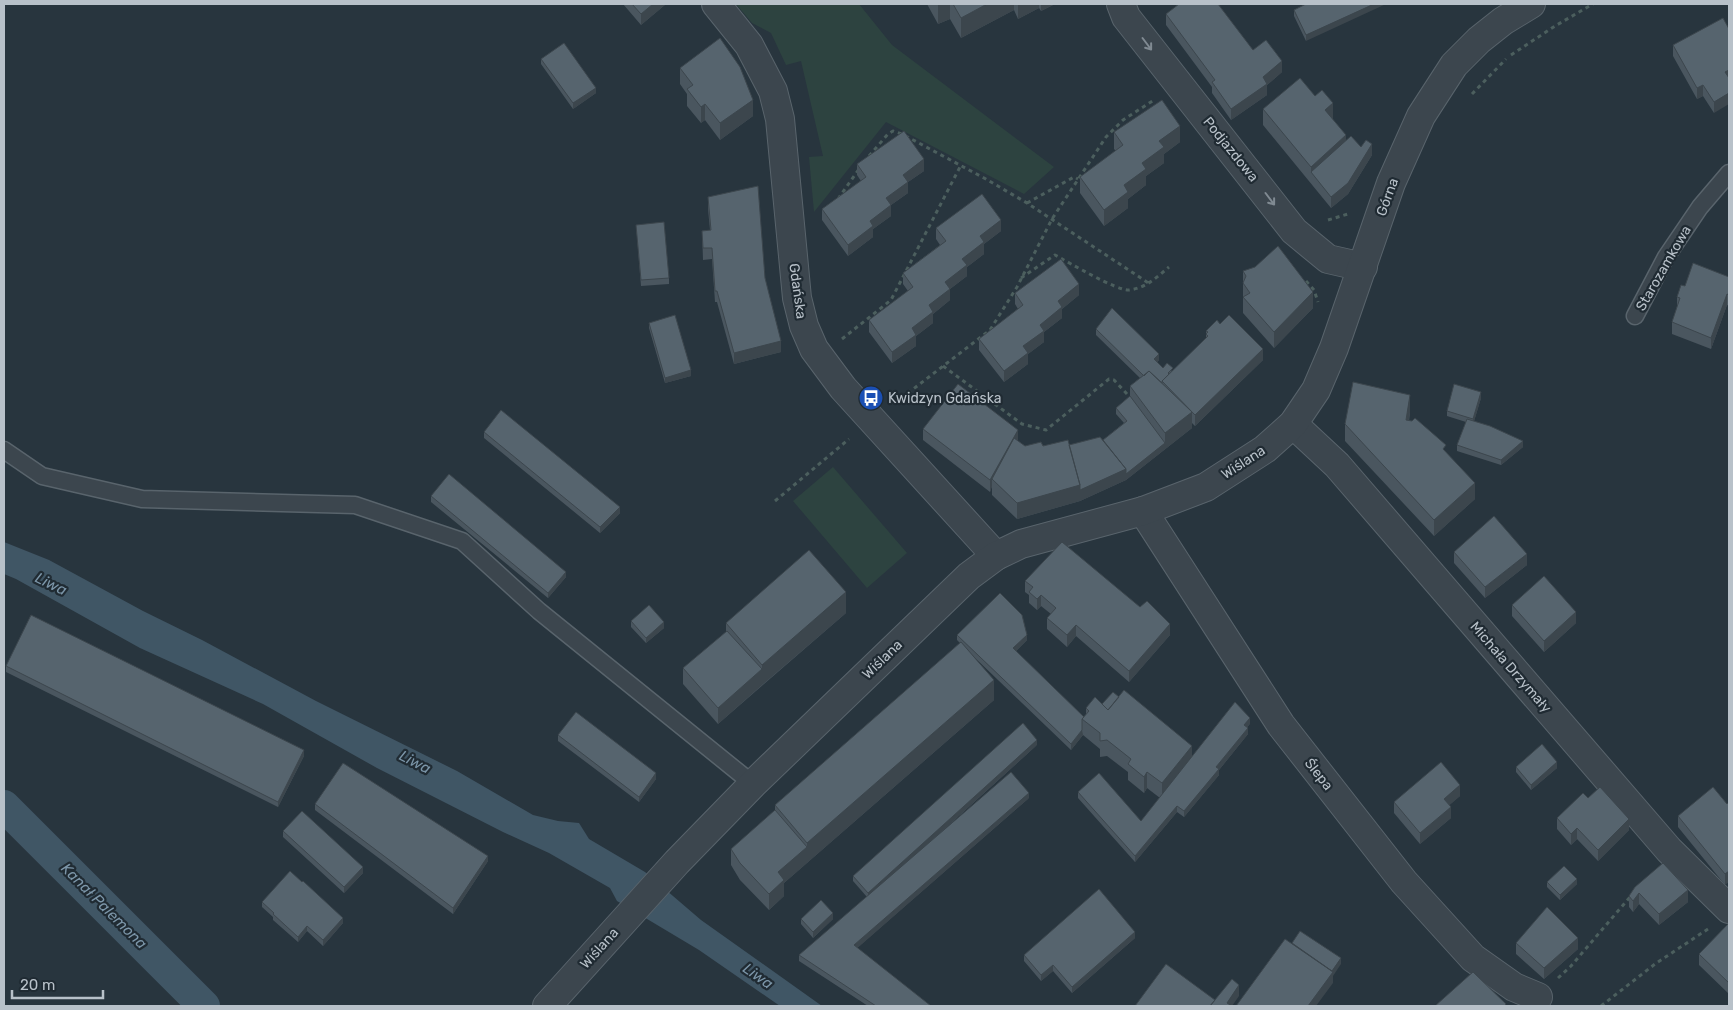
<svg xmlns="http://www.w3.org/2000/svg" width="1733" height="1010" font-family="Rubik,sans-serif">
	<rect width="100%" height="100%" fill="#28353e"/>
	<path fill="#2d4340" d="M736,4H859L892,45L1054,167L1024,194L886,122L814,212L809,157L823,156L801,61L786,65L771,33L752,23Z
		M833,467L907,553L867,588L793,501Z"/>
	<path fill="#405665" d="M4,542L49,560L143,611L202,640L316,701L457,771L533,815L558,821L579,823L589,839L645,872L701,920L822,1006H780L699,950L617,901L610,888L549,853L503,832L377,768L263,704L140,648L16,579L4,574Z"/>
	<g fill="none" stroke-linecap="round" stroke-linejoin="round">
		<path stroke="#405665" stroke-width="32" d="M4,806L204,1006"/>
		<defs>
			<path id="service" d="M1635,316L1666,257L1700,207L1729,173
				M4,450L42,476L142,499L355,505L462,541L539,611L753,784"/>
			<path id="minor" d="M716,4L749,45L773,91L780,119L797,298L804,326L814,349L843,388L996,556
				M1121,4L1126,17L1294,231L1328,259L1363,267
				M1293,424L1337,465L1669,850L1729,909
				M1143,511L1281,725L1404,882L1473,958L1514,987L1538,997"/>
			<path id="tertiary" d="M547,1006L677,862L753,784L969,576L996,556L1021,544L1143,511L1206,487L1265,449L1293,424L1316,390L1334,348L1391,183L1421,116L1454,65L1479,40L1503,21L1531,4"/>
		</defs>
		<use href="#service" stroke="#59646c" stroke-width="19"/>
		<use href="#minor" stroke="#59646c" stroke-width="30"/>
		<use href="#tertiary" stroke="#59646c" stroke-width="30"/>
		<path stroke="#4c5f5e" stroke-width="3" stroke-dasharray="4 4" stroke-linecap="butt" d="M1511,55L1555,26L1593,4
			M1472,94L1506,59
			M869,156L888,134L893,131L902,134L984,178L1027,203L1150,284
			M838,199L859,169
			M1027,203L1074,177L1078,179
			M1328,220L1348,214
			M1021,278L1055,255C1068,262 1117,291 1129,290C1146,288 1157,277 1169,267
			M1306,281L1314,290L1318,302
			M842,339L891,300L961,165
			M943,366L1022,424L1046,430L1109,379L1114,380L1127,394
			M895,403L990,330L1017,287L1052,219L1106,137L1123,120L1154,100
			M775,501L849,439
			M1558,978L1571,966L1630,897
			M1601,1006L1655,964L1708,929"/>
		<use href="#service" stroke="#3c464e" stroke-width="16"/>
		<use href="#minor" stroke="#3c464e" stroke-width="28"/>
		<use href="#tertiary" stroke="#3c464e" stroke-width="28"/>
	</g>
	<path fill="#4a565f" d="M623,4H666L641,25Z
		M927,4H1055L1041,11L1039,8L1018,19L1014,10L961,38L950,19L938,24Z
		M1306,4V41L1294,16V10Z
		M1166,14L1253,50L1282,72L1267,85V95L1231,120L1212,93V87L1166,25Z
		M1729,29L1714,113L1703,96L1697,99L1673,56V45Z
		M541,59L596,93L573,109L541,64Z
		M680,68L753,116L720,140L705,120L701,123L687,106V94L680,84Z
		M1263,109L1333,120L1346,141L1361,147L1372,155L1348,194L1331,208L1263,125Z
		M1114,132L1180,142L1164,154V163L1146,176V185L1128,199V208L1104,226L1080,193V177L1116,151L1114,149Z
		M857,164L924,171L908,182V193L891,205V216L873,229V237L848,256L822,220V209L861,181L857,175Z
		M708,197L765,278L781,352L734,364L717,302H715L712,259L703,260L702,231L710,230L708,209Z
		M636,225L669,278V284L641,286Z
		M936,228L1001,231L984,244V254L967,267V276L950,289V300L933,314V323L916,336V346L892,363L869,332V320L908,291L903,284V273L940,245L936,239Z
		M1243,271L1313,308L1274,348L1243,313Z
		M1729,277V306L1727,305L1711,349L1672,334V322L1677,307V297L1685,286Z
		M1015,293L1079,295L1062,309V318L1044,332V342L1028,354V364L1004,382L979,350V339L1018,309L1015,304Z
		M649,323L691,376L665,383L649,328Z
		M1096,329L1159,360L1157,362L1163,368L1173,371L1206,338V331L1263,360L1195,426L1192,423V428L1126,480L1080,501L1017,519L992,495V486L990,492L923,440V429L1018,441L1025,446L1069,445L1103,440L1124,423L1116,414V408L1130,396V386L1140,378L1096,335Z
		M1481,398L1474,421L1523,447L1501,465L1457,451V445L1466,422L1447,416V411Z
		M1410,412L1409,421L1446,452L1475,499L1434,536L1345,441V424Z
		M484,432L620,513L600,533L484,438Z
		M431,496L566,577L548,598L431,502Z
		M1454,552L1527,565L1485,598L1454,563Z
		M1025,581L1170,635L1129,682L1076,636L1067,647L1047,629V618L1051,614L1041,606L1037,610L1029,603V595L1025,592Z
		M1512,605L1576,623L1544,652L1512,616Z
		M846,613L718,724L683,684V668L726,632V623Z
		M631,621L664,628L646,643L631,627Z
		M957,635L1027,640L1016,651L1084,717L1086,715V708L1102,704L1192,757L1250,724L1247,727L1248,734L1219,770V775L1184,817L1177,812L1135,862L1078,798V792L1141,821L1160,798L1147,788L1144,793L1128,780V772L1107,756L1100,757V749L1083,735L1071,750L972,655L994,700L784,883V896L769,910L740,880L731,865V849L775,810V805L960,643L957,640Z
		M6,666L304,756L278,807L6,672Z
		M558,735L656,779L639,802L558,741Z
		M1037,745L938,835L1029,798L857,948L931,1006H868L799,961V955L867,897L853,881V876Z
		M1516,767L1557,768L1531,790L1516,772Z
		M1460,796L1449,805L1451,818L1420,844L1394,813V802Z
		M1588,798L1629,830L1598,861L1577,839L1571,845L1557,829V818Z
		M315,804L488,861L453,914L315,810Z
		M1727,804L1725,885L1678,827V816Z
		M283,831L363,873L344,893L283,837Z
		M1547,882L1577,884L1560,900L1547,887Z
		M1635,887L1688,902L1659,925L1639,904L1633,912L1629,907V896Z
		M262,902L343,923L323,946L307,931L298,942L273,920V917L262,907Z
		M801,919H833L813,938L801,924Z
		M1729,925V994L1699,965V954Z
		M1135,938L1072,993L1053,971L1041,981L1024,961V955Z
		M1516,943L1578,949L1544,979L1516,954Z"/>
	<path fill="#3c464d" d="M653,4H666L641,25V14Z
		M938,4H950V19L938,24Z
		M987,4H1014V10L961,38V18Z
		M1018,4H1039V8L1018,19Z
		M1041,4H1055L1041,11Z
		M1374,4H1386L1306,41V35Z
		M1282,61V72L1267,85V95L1231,120V109L1263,77Z
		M1729,70V81L1725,72Z
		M1703,85V96L1697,99V88Z
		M596,88V93L573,109V103Z
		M1729,93V104L1714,113V102Z
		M753,100V116L720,140V123Z
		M1333,103V120L1325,110Z
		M705,104V120L701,123V107Z
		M1180,126V142L1164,154V163L1146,176V185L1128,199V208L1104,226V210L1159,141Z
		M1346,135V152L1311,172V167Z
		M1372,144V155L1348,194L1331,208V197Z
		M924,159V171L908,182V193L891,205V216L873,229V237L848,256V245L870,221L903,175Z
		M1001,220V231L984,244V254L967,267V276L950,289V300L933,314V323L916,336V346L892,363V352L912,328L962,259L980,236Z
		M1079,284V295L1062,309V318L1044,332V342L1028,354V364L1004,382V371L1023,346L1058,301Z
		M1313,292V308L1274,348V332Z
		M1727,294V305L1711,349V338Z
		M781,341V352L734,364V353Z
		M1263,349V360L1195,426V415Z
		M1159,354V360L1154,365V359Z
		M691,370V376L665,383V378Z
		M1481,392V398L1473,425V419Z
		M1410,395V412L1406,436V420Z
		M1192,412V428L1126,480L1080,501L1017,519V503L1165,443V433Z
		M1018,430V441L992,479V486L990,492V480Z
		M1523,441V447L1501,465V460Z
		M1475,483V499L1434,536V520Z
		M620,507V513L600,533V527Z
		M1527,554V565L1485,598V587Z
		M566,572V577L548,598V593Z
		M846,592V613L762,685V665Z
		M1041,595V606L1037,610V599Z
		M1576,612V623L1544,652V641Z
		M664,622V628L646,643V638Z
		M1170,624V635L1129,682V671Z
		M1076,625V636L1067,647V635Z
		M1027,635V640L1013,654V648Z
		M762,669V685L718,724V708Z
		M994,680V700L784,883V896L769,910V894L778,872L807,847V843Z
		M1250,718V724L1244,731V725Z
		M1248,728V734L1219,770V775L1184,817V811L1216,767Z
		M1082,730L1083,735L1071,750V744Z
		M1037,740V745L868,898V893Z
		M1192,746V762L1162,799V783Z
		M304,750V756L278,807V802Z
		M1557,762V768L1531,790V785Z
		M1147,772V788L1144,793V777Z
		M656,773V779L639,802V797Z
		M1460,785V796L1444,810V799Z
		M1029,793V798L854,951V945Z
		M1177,806V812L1135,862V856Z
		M1451,807V818L1420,844V833Z
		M1629,819V830L1598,861V850Z
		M1577,828V839L1571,845V834Z
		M488,856V861L453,914V908Z
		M363,867V873L344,893V887Z
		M1729,871V882L1725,885V874Z
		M1577,879V884L1560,900V895Z
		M1688,890V902L1659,925V914Z
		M1639,893V904L1633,912V901Z
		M833,913V919L813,938V932Z
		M343,918V923L323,946V940Z
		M307,926V931L298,942V937Z
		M1135,932V938L1072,993V987Z
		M1578,938V949L1544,979V968Z
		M1341,958V964L1333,976V983L1316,1006H1308Z
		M1053,965V971L1041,981V975Z
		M1239,985V996L1232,1006L1227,1003Z"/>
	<path fill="#56646e" stroke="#3c464d" d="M632,4H653L641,14Z
		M953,4H987L961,18Z
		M1179,4H1218L1253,50L1266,40L1282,61L1263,77L1267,84L1231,109L1212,82L1215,80L1166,14Z
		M1306,4H1374L1306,35L1294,10Z
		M1723,18L1729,29V70L1725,72L1729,78V93L1714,102L1703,85L1697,88L1673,45Z
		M720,38L740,67L753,100L720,123L705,104L701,107L687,89L693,85L680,68Z
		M564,43L596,88L573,103L541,59Z
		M1300,78L1315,96L1322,90L1333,103L1325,110L1346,135L1311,167L1263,109Z
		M1162,100L1180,126L1159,141L1164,147L1142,163L1146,169L1124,185L1128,192L1104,210L1080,177L1123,145L1114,132Z
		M904,131L924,159L903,175L908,182L886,198L891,205L870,221L873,226L848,245L822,209L866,177L857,164Z
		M1351,136L1361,147L1366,140L1372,144L1348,183L1331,197L1311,172Z
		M758,186L765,278L781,341L734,353L717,291H715L712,248H703L702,231L711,230L708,197Z
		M982,194L1001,220L980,236L984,242L962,259L967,265L945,282L950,289L929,305L933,312L912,328L916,335L892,352L869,320L913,287L903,273L946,241L936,228Z
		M664,222L669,278L641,280L636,225Z
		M1278,246L1313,292L1274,332L1243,297L1250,293L1243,283L1246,276L1243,271L1255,267Z
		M1061,259L1079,284L1058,301L1062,307L1040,325L1044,331L1023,346L1028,353L1004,371L979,339L1023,305L1015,293Z
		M1693,263L1729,277V295L1727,294L1711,338L1672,322L1680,298L1677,297L1681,285L1685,286Z
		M1112,308L1159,354L1154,359L1163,368L1167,363L1173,368L1168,373L1169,374L1162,381V383L1149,371L1144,376L1096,329Z
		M675,315L691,370L665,378L649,323Z
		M1229,315L1263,349L1195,415L1162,381L1208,336L1206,334L1208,332L1206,331L1217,320L1220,324Z
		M1149,371L1192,412L1165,433L1130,386Z
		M1353,382L1410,395L1406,420L1412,421L1415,418L1446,445L1443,449L1475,483L1434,520L1345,424Z
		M958,384L1018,430L990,480L923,429Z
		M1454,384L1481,392L1473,419L1447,411Z
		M1130,396L1165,443L1126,474V469L1103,440L1127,421L1116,408Z
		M501,410L620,507L600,527L484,432Z
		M1467,419L1490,426L1523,441L1501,460L1457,445Z
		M1100,437L1126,469L1080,490V485L1069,445Z
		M1014,438L1025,446L1041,442L1043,446L1068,440L1080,485L1017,503L992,479Z
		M449,474L566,572L548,593L431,496Z
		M1494,516L1527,554L1485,587L1454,552Z
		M1062,542L1140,607L1147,601L1170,624L1129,671L1076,625L1067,635L1047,618L1056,608L1041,595L1037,599L1029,592L1033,587L1025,581Z
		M809,550L846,592L762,665L726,623Z
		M1544,576L1576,612L1544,641L1512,605Z
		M1000,593L1022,615L1027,635L1013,648L1084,717L1082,719V730L1071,744L957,635Z
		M649,605L664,622L646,638L631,621Z
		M31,615L304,750L278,802L6,666Z
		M727,631L762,669L718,708L683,668Z
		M961,642L994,680L807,843L775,805Z
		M1124,690L1192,746L1162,783L1147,772L1144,777L1128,764L1131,759L1107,740L1100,741V733L1082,719L1089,711L1086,708L1095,697L1108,710Z
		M1113,692L1119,697L1108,710L1102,704Z
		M1235,702L1250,718L1244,725L1248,728L1216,767L1219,769L1184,811L1177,806L1135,856L1078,792L1099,773L1141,821Z
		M576,712L656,773L639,797L558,735Z
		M1023,723L1037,740L868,893L853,876Z
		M1542,744L1557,762L1531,785L1516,767Z
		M1441,762L1460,785L1444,799L1451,807L1420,833L1394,802Z
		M343,763L488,856L453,908L315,804Z
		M1011,772L1029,793L854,945L931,1006H876L799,955Z
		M1600,787L1629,819L1598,850L1577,828L1571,834L1557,818L1583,793L1588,798Z
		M1713,787L1727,804L1729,802V871L1725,874L1678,816Z
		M775,810L807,847L778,872L784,880L769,894L740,863L731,849Z
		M302,811L363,867L344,887L283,831Z
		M1663,863L1688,890L1659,914L1639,893L1633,901L1629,896L1635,887Z
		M1564,866L1577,879L1560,895L1547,882Z
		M290,871L302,882L303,881L343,918L323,940L307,926L298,937L273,914L274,913L262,902Z
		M1099,889L1135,932L1072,987L1053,965L1041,975L1024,955Z
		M821,900L833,913L813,932L801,919Z
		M1547,907L1578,938L1544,968L1516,943Z
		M1728,924L1729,925V983L1699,954Z
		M1300,931L1341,958L1332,971L1292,943Z
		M1285,939L1333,972L1308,1006H1236Z
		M1166,964L1215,1000L1210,1006H1135Z
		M1473,972L1506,1004L1504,1006H1435Z
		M1232,979L1239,985L1227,1003L1232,1006H1210Z"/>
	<defs><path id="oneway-shaft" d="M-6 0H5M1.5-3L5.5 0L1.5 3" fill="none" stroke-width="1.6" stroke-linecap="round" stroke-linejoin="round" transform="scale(1.25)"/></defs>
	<g stroke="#808a92">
		<use href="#oneway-shaft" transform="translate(1147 44) rotate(53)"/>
		<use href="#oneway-shaft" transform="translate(1270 199) rotate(53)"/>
	</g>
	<defs>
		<symbol id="bus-disc" viewBox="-11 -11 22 22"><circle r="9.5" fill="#1a4fb4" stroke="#202b33"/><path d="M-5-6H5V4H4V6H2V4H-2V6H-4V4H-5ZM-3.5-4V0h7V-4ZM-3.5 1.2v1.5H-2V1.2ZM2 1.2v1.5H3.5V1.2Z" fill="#fff"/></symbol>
	</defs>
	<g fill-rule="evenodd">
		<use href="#bus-disc" x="857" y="384" width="28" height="28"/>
	</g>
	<g text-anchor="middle" stroke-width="4.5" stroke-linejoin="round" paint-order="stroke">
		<g font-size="14" fill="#b8c1c9" stroke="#202b33">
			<text transform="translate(1231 149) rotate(51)" y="5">Podjazdowa</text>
			<text transform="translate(1387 197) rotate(-70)" y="5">Górna</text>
			<text transform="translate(1663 268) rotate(-60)" y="5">Starozamkowa</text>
			<text transform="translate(798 291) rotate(82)" y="5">Gdańska</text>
			<text transform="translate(1243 462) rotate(-33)" y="5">Wiślana</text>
			<text transform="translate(882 659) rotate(-44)" y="5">Wiślana</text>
			<text transform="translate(1511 667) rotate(49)" y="5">Michała Drzymały</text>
			<text transform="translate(1319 774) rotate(52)" y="5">Ślepa</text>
			<text transform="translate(599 948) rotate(-48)" y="5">Wiślana</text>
		</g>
		<g font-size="14" fill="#b8c1c9" stroke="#202b33" text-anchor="start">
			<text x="888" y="403">Kwidzyn Gdańska</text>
		</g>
		<g font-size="15" font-style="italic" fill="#7c96a9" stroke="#202b33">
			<text transform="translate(51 584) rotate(26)" y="5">Liwa</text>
			<text transform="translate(415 762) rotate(27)" y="5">Liwa</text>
			<text transform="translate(104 906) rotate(45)" y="5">Kanał Palemona</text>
			<text transform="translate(758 976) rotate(35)" y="5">Liwa</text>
		</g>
	</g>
	<rect width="1733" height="1010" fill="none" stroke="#b8c1c9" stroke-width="10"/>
	<path d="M12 990v8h91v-8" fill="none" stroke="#b8c1c9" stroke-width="2.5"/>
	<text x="20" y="990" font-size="15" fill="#b8c1c9" stroke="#202b33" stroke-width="4" paint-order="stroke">20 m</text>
</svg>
